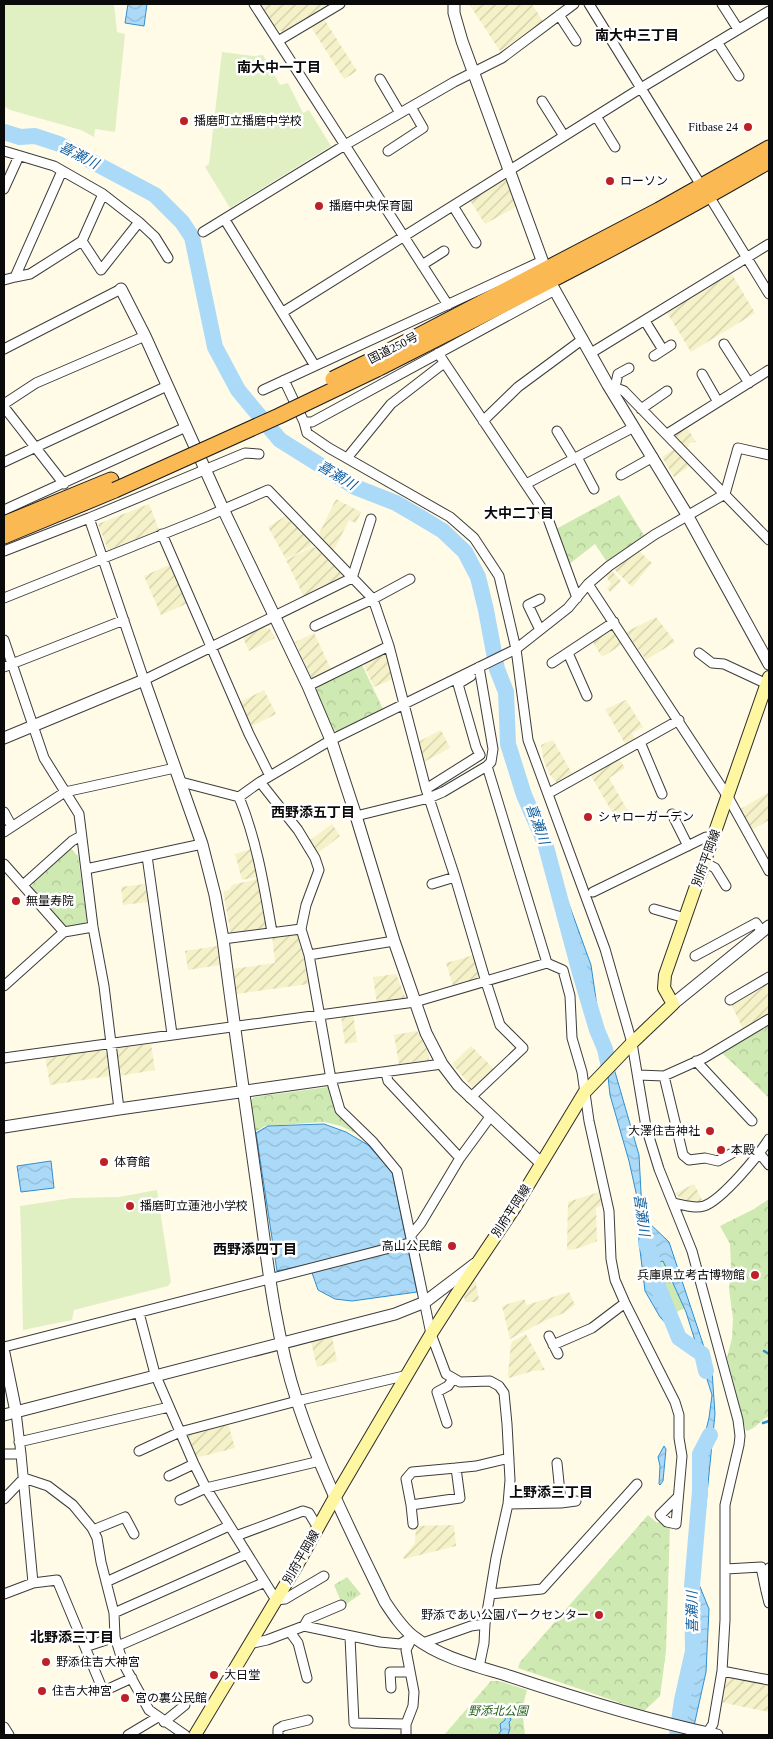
<svg xmlns="http://www.w3.org/2000/svg" width="773" height="1739" font-family="'Times New Roman','Noto Sans JP',serif">
	<defs>
		<pattern id="farmland-furrows" width="10" height="10" patternUnits="userSpaceOnUse" patternTransform="scale(1.25)"><rect width="10" height="10" fill="#f5f1c8"/><path d="M-1 1l2-2M0 10L10 0M9 11l2-2" fill="none" stroke="#d1cdaa"/></pattern>
		<pattern id="grass-tufts" width="24" height="20" patternUnits="userSpaceOnUse" patternTransform="scale(1.25)"><rect width="24" height="20" fill="#cee9b1"/><path d="M3 7l-1-3M5 7V3M7 7l1-3M15 17l-1-3M17 17v-4M19 17l1-3" fill="none" stroke="#b0c697"/></pattern>
		<pattern id="park-crowns" width="20" height="18" patternUnits="userSpaceOnUse" patternTransform="scale(1.25)"><rect width="20" height="18" fill="#cee9b1"/><path d="M2 6a3 3 0 1 1 6 0M12 15a3 3 0 1 1 6 0" fill="none" stroke="#b0c697"/></pattern>
		<pattern id="water-waves" width="16" height="10" patternUnits="userSpaceOnUse" patternTransform="scale(1.25)"><rect width="16" height="10" fill="#abdaf8"/><path d="M0 5q4-4 8 0t8 0" fill="none" stroke="#92bad3"/></pattern>
	</defs>
	<rect width="100%" height="100%" fill="#fffbe7"/>
	<path fill="url(#farmland-furrows)" d="M259,4H330L283,32L276,29Z
		M469,4H532L544,23L500,51Z
		M324,19L357,71L344,79L311,27Z
		M505,176L516,207L485,224L469,199Z
		M730,271L755,313L691,352L666,311Z
		M686,426L696,442L689,443V446L685,448L673,435Z
		M675,448L691,465L674,477L662,457Z
		M336,499L361,512L356,523L349,520L333,552L318,536Z
		M149,504L159,530L108,550L98,524Z
		M287,515L312,542L311,546L286,559L268,527Z
		M312,547L319,549L342,574L341,578L304,597L286,560Z
		M639,551L652,563L632,587L613,568Z
		M171,564L188,603L161,615L144,576Z
		M611,570L621,581L610,592L607,588L611,584L606,576Z
		M656,617L675,642L646,660L626,632Z
		M264,627L270,629L275,638L249,651L243,638Z
		M612,627L623,644L602,657L592,641Z
		M314,633L332,671L315,680L311,677L295,642Z
		M383,654L388,657L393,679L374,687L363,663Z
		M264,690L276,714L252,726L240,702Z
		M626,700L643,727L632,733L636,742L627,747L605,709Z
		M441,730L450,748L424,762L418,742Z
		M553,740L574,777L559,785L550,775L544,762L541,745Z
		M618,757L625,768L609,778L628,811L618,817H615L590,774Z
		M769,792V820L750,831L739,810Z
		M332,824L340,836L318,853L309,841Z
		M254,848L261,876L242,880L235,854Z
		M257,879L261,880L269,926L267,930L231,935L223,891L229,890L232,885Z
		M145,884L148,902L123,905L121,887Z
		M299,932L308,984L236,994L233,969L275,963L272,935Z
		M217,946L220,965L188,970L185,951Z
		M474,955L481,975L478,979L453,986L446,963Z
		M396,974L405,997L403,999L377,1004L373,977Z
		M766,983L769,990V1017L744,1031L730,1002Z
		M353,1014L357,1042L345,1044L341,1016Z
		M417,1031L428,1051L429,1060L399,1064L394,1035Z
		M151,1044L155,1070L119,1076L115,1052L118,1048Z
		M471,1046L495,1070L474,1089L452,1064Z
		M101,1049L107,1053L110,1076L50,1085L45,1056Z
		M694,1184L702,1200L694,1205L674,1194Z
		M599,1192L603,1205L596,1208L597,1241L583,1247L570,1250L567,1249L568,1202Z
		M475,1279L479,1300L475,1302H465L464,1295Z
		M569,1292L575,1305L564,1313L546,1320L510,1339L502,1306L524,1299L527,1305Z
		M526,1334L545,1370L533,1371L509,1378L508,1374L511,1344L513,1341Z
		M332,1337L337,1361L317,1367L311,1342Z
		M228,1423L235,1448L195,1458L187,1438L192,1431Z
		M454,1525L456,1546L404,1559L403,1557L415,1543L416,1526Z
		M729,1676L769,1684V1712L720,1702L725,1678Z"/>
	<path fill="url(#grass-tufts)" d="M663,1261L685,1308L670,1315L655,1292L652,1264Z
		M347,1577L361,1594L343,1606L334,1585Z"/>
	<path fill="url(#park-crowns)" d="M619,495L645,537L607,562L595,544L568,565L556,529Z
		M362,665L383,709L338,732L334,730L316,691L317,687Z
		M70,848L78,856L87,920L84,925L68,928L62,924L31,888L34,880Z
		M769,1023V1098L719,1050Z
		M328,1087L331,1089L334,1110L357,1134L341,1126L324,1122L265,1126L255,1132L250,1102L254,1097Z
		M769,1199V1416C760,1420 756,1429 746,1431L727,1358L732,1338L733,1319L729,1289L731,1266L730,1244L720,1226L754,1209Z
		M648,1515L656,1522L670,1525L666,1651L660,1696L644,1711L518,1668L520,1662Z
		M491,1681H499L527,1690L522,1709L525,1735H444Z"/>
	<path fill="#e0f0c3" d="M4,4H114L117,32L125,34L115,132L95,129L94,137L81,130L10,110L4,106Z
		M222,52L253,56L263,55L280,85L288,83L303,113L309,110L331,146L230,208L205,167L209,164Z
		M157,1190L171,1282L168,1286L74,1310L72,1320L23,1330C22,1289 22,1247 20,1206L72,1198L119,1197Z"/>
	<path fill="url(#water-waves)" stroke="#308fd0" d="M128,4H147L144,26L125,23Z
		M557,886L566,896L591,965L598,1013L639,1155L642,1211L646,1220L669,1242L712,1371L715,1414L703,1534L699,1547L696,1577L709,1609L706,1672L692,1735H677L682,1700L693,1651L692,1586L700,1491V1454L709,1418L712,1395L686,1312L663,1261L652,1264L655,1292L670,1315L679,1338L660,1317L645,1291L639,1242L637,1197L629,1161L610,1095L605,1049L597,1030L580,973Z
		M324,1124L346,1132L368,1145L392,1172L417,1292L352,1301L335,1299L318,1290L309,1264L277,1271L256,1133L268,1126Z
		M51,1161L54,1188L21,1192L17,1166Z
		M664,1446L666,1449L663,1481L660,1485L659,1484L660,1466L658,1457Z
		M506,1713H509L511,1720L509,1722L510,1728L508,1735H498L501,1731L500,1724L505,1720Z"/>
	<g fill="none" stroke-linecap="round" stroke-linejoin="round">
		<path stroke="#308fd0" stroke-width="2.5" d="M764,1351L769,1354
			M763,1423L769,1421"/>
		<path stroke="#abdaf8" stroke-width="16" d="M4,132L20,137L35,136L59,144L155,195L182,222L192,237L215,347L238,390L252,407L280,440L355,487L396,503L420,517L443,531L465,552L478,577L486,610L497,669L506,692L508,744L524,795L545,843L580,973L597,1030L605,1049L609,1067
			M646,1244L651,1254L655,1279L679,1338L702,1354L706,1371
			M677,1735L682,1700L693,1651L692,1586L700,1491V1454L710,1435"/>
		<defs>
			<path id="minor" d="M254,4L448,305
				M589,4L702,187
				M722,4L738,29
				M559,15L576,41
				M278,41L340,4
				M717,42L739,76
				M380,79L400,113
				M542,101L564,136
				M596,116L615,147
				M4,151L54,166L103,194L139,222L155,237L168,258
				M388,151L423,128L411,107
				M4,189L19,156
				M709,196L769,294
				M453,206L476,243
				M225,220L315,366
				M203,232L345,145L454,82L502,58L574,4
				M82,241L101,270L139,222
				M422,265L444,251
				M15,277L30,274L82,241L103,194
				M4,280L15,277L62,171
				M283,312L641,88L769,11
				M645,321L663,350
				M724,344L749,383
				M4,349L121,289
				M438,353L547,516L577,598
				M591,353L769,244
				M654,356L671,345
				M702,374L718,402
				M284,380L304,422L307,433L329,448L450,517L474,538L499,576L516,649L528,740L605,949L632,1043L646,1127L659,1169L692,1251L738,1420L740,1436L739,1445L725,1505V1620L722,1671L713,1724L706,1735
				M608,385L624,391L769,540
				M615,387L618,374L629,368
				M263,390L542,261
				M4,404L36,383L145,336
				M4,407L64,484
				M641,409L667,391
				M483,421L518,387L583,339
				M304,422H312L555,290
				M557,431L574,459
				M667,434L769,370
				M577,457L594,489
				M347,458L391,404L444,363
				M4,462L167,386
				M621,475L653,457
				M526,484L634,427
				M4,510L186,427
				M89,518L144,680L352,578L371,519
				M162,534L249,734L270,776
				M4,551L89,518L245,453L259,454
				M588,584L728,797L769,871
				M4,598L206,517L268,490L373,599L389,646L426,789L455,877L486,982L500,1025L523,1048L470,1098
				M315,626L373,599L410,579
				M540,630L528,605L540,599
				M4,640L44,758L79,814L93,927L104,986L119,1109
				M568,653L587,696
				M699,653L712,663L724,664L767,684
				M552,663L614,622
				M4,667L124,620
				M479,667L493,749L491,762L487,766L547,963
				M308,686L389,646
				M640,742L662,794
				M181,782L239,797L260,782L331,740L516,649L568,608L588,584L609,566L654,535L725,494L738,448L769,455
				M260,782L298,830L315,858L319,870L306,905L301,929L309,955L331,1079L340,1110L373,1142L397,1171L431,1334L446,1374L460,1382L490,1381L499,1386L504,1393L507,1424L510,1480L508,1504L496,1558L485,1624
				M426,789L480,755L476,747L458,684L471,676
				M549,793L679,720
				M239,797C257,841 264,886 272,932
				M4,812L11,825
				M672,814L688,846
				M356,816L429,798L443,792L487,766
				M4,832L65,792L175,768
				M147,856L172,1034
				M704,862L715,868L726,886
				M4,864L64,932
				M86,869L202,844
				M432,884L455,877
				M23,885L72,841L81,836
				M593,892L706,837L713,839
				M654,909L685,918
				M223,939L301,929
				M309,955L394,941
				M695,956L756,923L762,931
				M4,986L64,932L93,927
				M730,1000L769,977
				M4,1058L415,1002L547,963L563,970L570,996L572,1038L582,1072L589,1121L609,1211L611,1259L615,1280L625,1303L675,1402L679,1415V1438L682,1456L676,1524L667,1522L660,1515L678,1497
				M696,1061L752,1121
				M386,1073L388,1081L460,1158
				M638,1075L664,1076L704,1058L769,1019
				M664,1076L683,1155L689,1160L705,1158L718,1161L736,1151
				M331,1079L442,1064
				M760,1154L769,1165
				M673,1203C684,1205 694,1209 704,1206C722,1200 759,1155 769,1139
				M411,1235L421,1223L460,1158L490,1117
				M139,1313L155,1374L194,1464L206,1488L276,1600L285,1599L324,1576
				M549,1336L558,1354
				M553,1345L592,1328L625,1303
				M4,1347L413,1242
				M16,1412L21,1454L33,1583
				M447,1423L437,1392L448,1386L453,1379
				M19,1442L169,1407
				M139,1451L180,1432L297,1401L408,1375
				M4,1454H21
				M557,1463L561,1503
				M456,1468L412,1472L406,1479L411,1505L460,1498L456,1468L476,1466L509,1458
				M169,1476L194,1464
				M4,1499L24,1478L48,1486L73,1505L92,1528L97,1538L101,1562L114,1613L115,1637L123,1663L149,1710L185,1735
				M180,1500L206,1488L320,1461
				M508,1504L561,1503L576,1501
				M411,1505L413,1524
				M93,1530L125,1517L134,1534
				M236,1536L303,1511L309,1513L318,1528
				M769,1568L766,1591L769,1603
				M726,1569L761,1567L766,1591
				M106,1582L229,1526
				M4,1594L33,1583L57,1580L102,1688L106,1690L132,1678
				M490,1594L542,1589L637,1484
				M114,1613L247,1554
				M304,1626L308,1619L341,1605
				M290,1632L298,1643L307,1678
				M350,1637L354,1723L406,1724
				M423,1643L471,1626L485,1624L484,1643L479,1667
				M249,1644L267,1640L304,1626L380,1642L400,1644L413,1636
				M118,1646L265,1582
				M85,1647L115,1637
				M722,1671L769,1680
				M391,1688L390,1672H409
				M164,1722L185,1705
				M4,1727L9,1735
				M128,1735L158,1717
				M278,1735V1729L283,1726L308,1720
				M406,1735V1724L413,1706L414,1692L406,1650L413,1636"/>
			<path id="tertiary" d="M454,4V13L462,41L550,282L608,385L686,513L769,664
				M121,289L145,336L223,509L308,686L331,740L356,816L394,941L426,1033L442,1064L458,1085L541,1163
				M4,738L144,680L202,844L215,895L223,939C234,1027 247,1114 259,1201C268,1268 276,1337 297,1401C320,1471 353,1536 385,1602C393,1614 402,1628 414,1637C441,1658 477,1666 509,1676C578,1699 646,1720 717,1735
				M673,1004L769,926
				M4,1127L119,1109L331,1079
				M4,1353L16,1412
				M4,1415L395,1314L425,1302L475,1264"/>
			<path id="secondary" d="M195,1735L296,1567L335,1497L431,1334L456,1295L515,1207L584,1093L632,1043L673,1004L664,988L665,975L769,677"/>
			<path id="trunk" d="M372,360L659,210L769,148
				M377,369C509,302 641,236 769,161
				M4,524L111,480
				M4,536L115,490"/>
		</defs>
		<use href="#minor" stroke="#3d3d3d" stroke-width="11"/>
		<use href="#tertiary" stroke="#3d3d3d" stroke-width="13"/>
		<use href="#secondary" stroke="#2c2c2c" stroke-width="14"/>
		<use href="#trunk" stroke="#1b1b1b" stroke-width="17"/>
		<use href="#minor" stroke="#fff" stroke-width="9"/>
		<use href="#tertiary" stroke="#fff" stroke-width="11"/>
		<use href="#secondary" stroke="#fff6a2" stroke-width="12"/>
		<use href="#trunk" stroke="#fbb953" stroke-width="15"/>
		<defs>
			<path id="trunk-bridge" d="M333,379L372,360
				M115,490L279,416L377,369"/>
		</defs>
		<use href="#trunk-bridge" stroke="#1b1b1b" stroke-width="17" stroke-linecap="butt"/>
		<use href="#trunk-bridge" stroke="#fbb953" stroke-width="15"/>
	</g>
	<g fill="#bd2026" stroke="#fff" stroke-width="2">
		<circle cx="184" cy="121" r="5"/>
		<circle cx="748" cy="127" r="5"/>
		<circle cx="610" cy="181" r="5"/>
		<circle cx="319" cy="206" r="5"/>
		<circle cx="588" cy="817" r="5"/>
		<circle cx="16" cy="901" r="5"/>
		<circle cx="710" cy="1131" r="5"/>
		<circle cx="721" cy="1150" r="5"/>
		<circle cx="104" cy="1162" r="5"/>
		<circle cx="130" cy="1206" r="5"/>
		<circle cx="452" cy="1246" r="5"/>
		<circle cx="755" cy="1275" r="5"/>
		<circle cx="599" cy="1615" r="5"/>
		<circle cx="46" cy="1662" r="5"/>
		<circle cx="214" cy="1675" r="5"/>
		<circle cx="42" cy="1691" r="5"/>
		<circle cx="125" cy="1698" r="5"/>
	</g>
	<g text-anchor="middle" stroke-width="5" stroke-linejoin="round" paint-order="stroke">
		<g font-size="12" fill="#0a0a0a" stroke="#fff" text-anchor="start">
			<text x="194" y="125">播磨町立播磨中学校</text>
			<text x="738" y="131" text-anchor="end">Fitbase 24</text>
			<text x="620" y="185">ローソン</text>
			<text x="329" y="210">播磨中央保育園</text>
			<text x="598" y="821">シャローガーデン</text>
			<text x="26" y="905">無量寿院</text>
			<text x="700" y="1135" text-anchor="end">大澤住吉神社</text>
			<text x="731" y="1154">本殿</text>
			<text x="114" y="1166">体育館</text>
			<text x="140" y="1210">播磨町立蓮池小学校</text>
			<text x="442" y="1250" text-anchor="end">高山公民館</text>
			<text x="745" y="1279" text-anchor="end">兵庫県立考古博物館</text>
			<text x="589" y="1619" text-anchor="end">野添であい公園パークセンター</text>
			<text x="56" y="1666">野添住吉大神宮</text>
			<text x="224" y="1679">大日堂</text>
			<text x="52" y="1695">住吉大神宮</text>
			<text x="135" y="1702">宮の裏公民館</text>
		</g>
		<g font-size="12" fill="#0a0a0a" stroke="#fff">
			<text transform="translate(393 348) rotate(-27)" y="4">国道250号</text>
			<text transform="translate(706 858) rotate(-70)" y="4">別府平岡線</text>
			<text transform="translate(511 1211) rotate(-57)" y="4">別府平岡線</text>
			<text transform="translate(301 1557) rotate(-60)" y="4">別府平岡線</text>
		</g>
		<g font-size="12" font-style="italic" fill="#28621a" stroke="#fff">
			<text x="498" y="1715">野添北公園</text>
		</g>
		<g font-size="14" font-weight="bold" fill="#0a0a0a" stroke="#fff">
			<text x="637" y="40">南大中三丁目</text>
			<text x="279" y="72">南大中一丁目</text>
			<text x="519" y="518">大中二丁目</text>
			<text x="313" y="817">西野添五丁目</text>
			<text x="255" y="1254">西野添四丁目</text>
			<text x="551" y="1497">上野添三丁目</text>
			<text x="72" y="1642">北野添三丁目</text>
		</g>
		<g font-size="14" font-style="italic" fill="#125f9e" stroke="#fff">
			<text transform="translate(79 155) rotate(27)" y="5">喜瀬川</text>
			<text transform="translate(337 475) rotate(31)" y="5">喜瀬川</text>
			<text transform="translate(538 824) rotate(70)" y="5">喜瀬川</text>
			<text transform="translate(642 1215) rotate(82)" y="5">喜瀬川</text>
			<text transform="translate(692 1612) rotate(-91)" y="5">喜瀬川</text>
		</g>
	</g>
	<rect width="773" height="1739" fill="none" stroke="#0a0a0a" stroke-width="10"/>
</svg>
